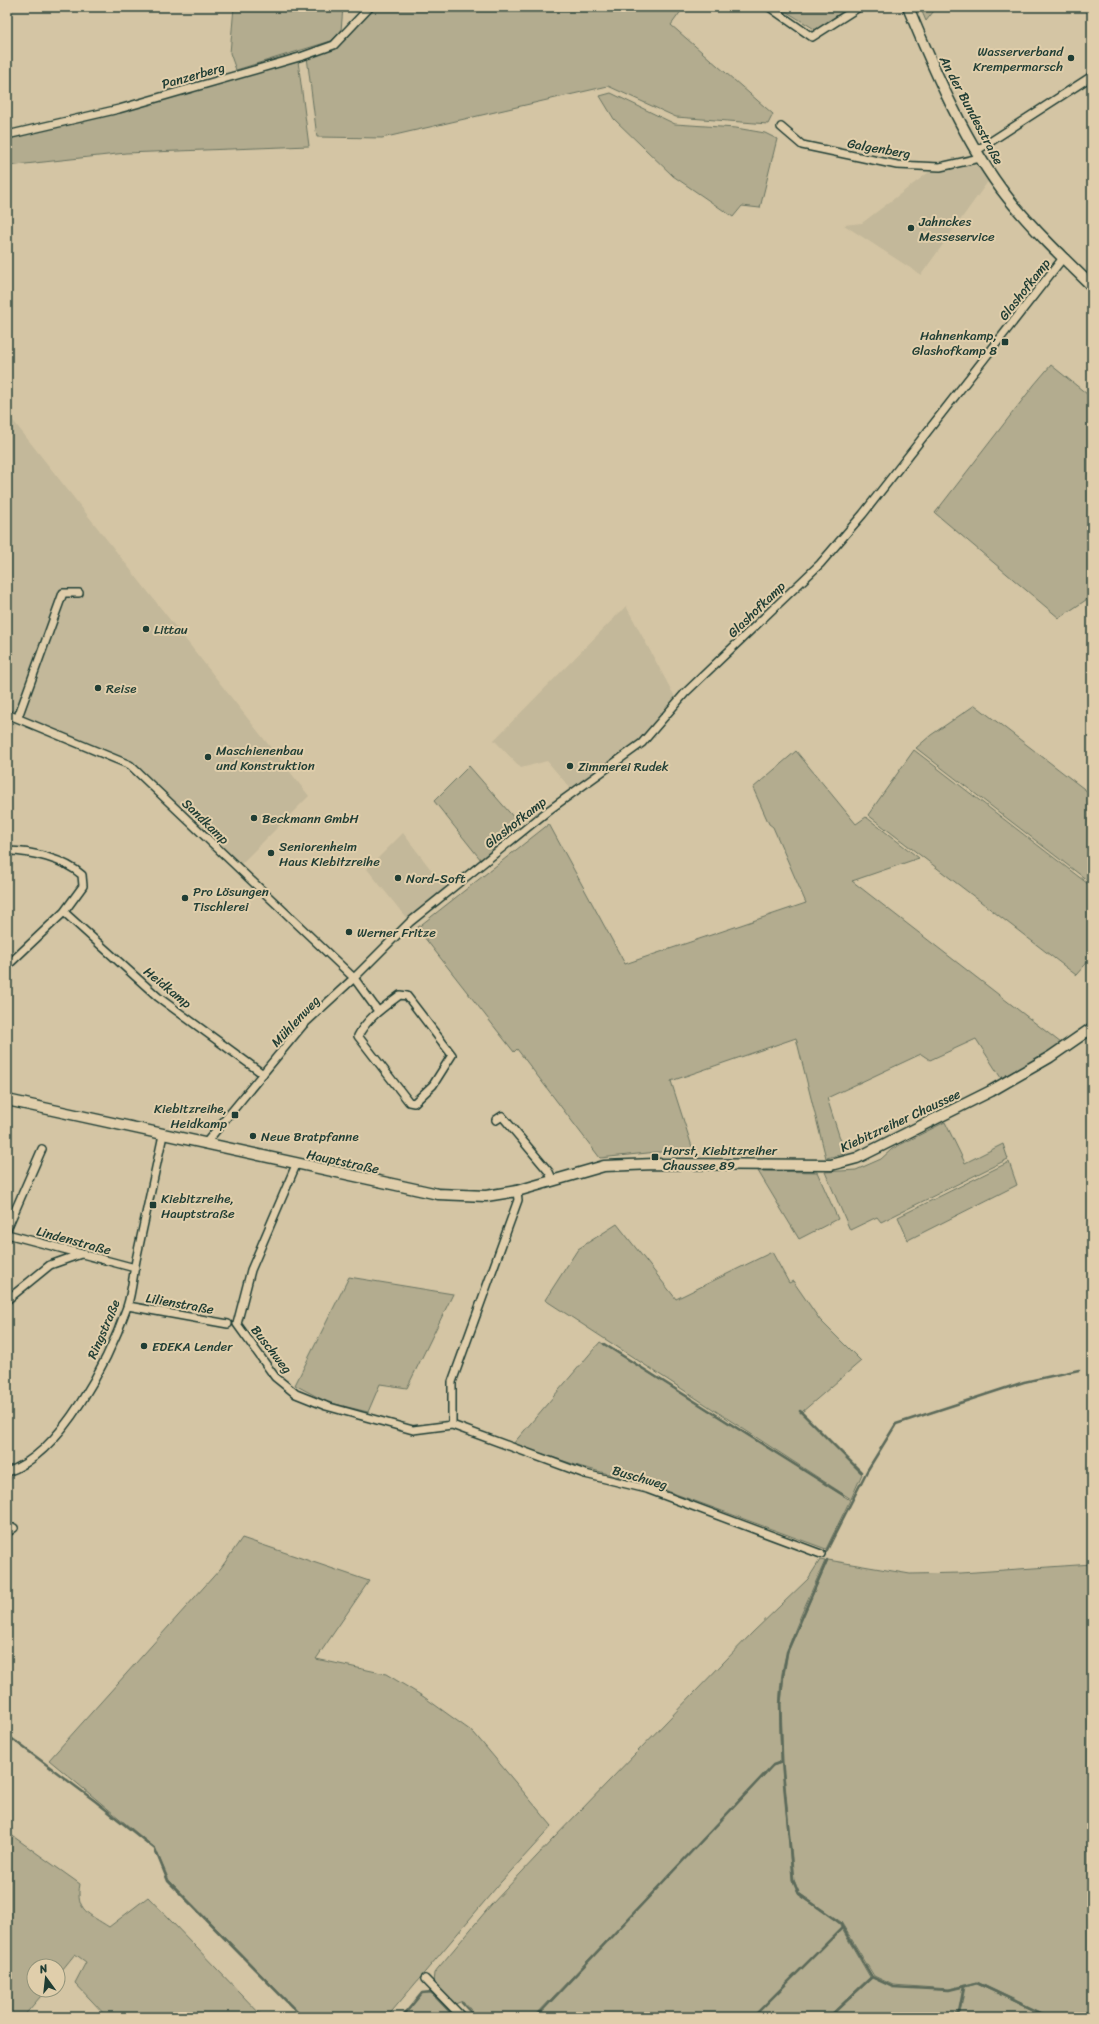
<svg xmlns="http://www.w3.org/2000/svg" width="1099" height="2024" font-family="Sriracha,sans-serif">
	<rect width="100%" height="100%" fill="#d4c5a4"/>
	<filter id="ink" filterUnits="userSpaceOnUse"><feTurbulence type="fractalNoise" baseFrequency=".025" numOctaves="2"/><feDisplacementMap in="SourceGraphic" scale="8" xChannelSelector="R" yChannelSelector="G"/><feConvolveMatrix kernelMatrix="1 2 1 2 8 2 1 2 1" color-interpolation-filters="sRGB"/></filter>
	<g filter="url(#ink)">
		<path fill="#c3b89a" d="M978,165L989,180L921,275L844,225L862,223L933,169Z
			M7,413L309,796L236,869L130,769L17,722L7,753Z
			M626,606L675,697L639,740L571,789L547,761L521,768L494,740Z
			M403,833L445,888L408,920L367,869Z"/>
		<path fill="#b3ac8f" stroke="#697462" d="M234,7H343L341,31L331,41L236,70L230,53Z
			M372,7H684L671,25L773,114L768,124L676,117L608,86L382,138L317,137L307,57L334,46Z
			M779,7H841L843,11L816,30Z
			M920,7H937L926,21Z
			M298,61L309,146L126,153L7,166V137Z
			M611,93L675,124L736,128L765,133L777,139L760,208L742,206L733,217L673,176L614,119L600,96Z
			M1051,365L1092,398V596L1059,618L935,513L1034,385Z
			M975,705L1092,795V884L916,748L931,735Z
			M914,750L1092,887V957L1076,975L868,815Z
			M796,751L856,824L866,817L919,858L852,881L1061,1043L1048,1053L1001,1078L976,1039L930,1060L921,1054L827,1098L845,1154L826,1158L796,1038L671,1081L694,1153L657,1152L600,1158L517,1049L514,1052L417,928L549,824L625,964L806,903L773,827L769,824L753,788Z
			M469,766L522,827L481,860L434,801Z
			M945,1122L965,1163L1003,1144L1008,1159L881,1222L877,1217L850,1230L825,1172L856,1170L881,1159L892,1149Z
			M1009,1162L1017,1185L908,1240L898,1217Z
			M758,1171L817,1172L838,1219L799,1239Z
			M617,1224L676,1299L772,1252L789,1283L793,1281L820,1320L861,1361L802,1412L799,1411L862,1474L851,1499L545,1300L578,1249Z
			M349,1277L453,1294L407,1388L380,1384L368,1412L327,1402L295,1385Z
			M600,1342L850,1500L826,1549L651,1485L582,1467L513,1444Z
			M242,1538L369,1581L316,1659L386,1674L424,1697L474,1733L552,1826L501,1882L387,2017H303L169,1880L155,1848L49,1760L221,1568Z
			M820,1560L825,1561C812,1591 797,1621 787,1652C776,1686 780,1726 781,1761L773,1765L534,2017H477L463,2001L455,2004L433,1983L434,1973L491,1905L552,1840L752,1633L808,1579Z
			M828,1560L910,1574L961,1573L1092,1564V2017H1051L977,1982L949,1989L893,1985L874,1976L841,1922L799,1893L794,1880L783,1762L781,1704L784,1675L788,1652Z
			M782,1763L792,1880L798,1894L839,1923L841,1928L753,2017H536L773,1766Z
			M7,1832L80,1884C75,1910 89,1914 109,1927L148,1897L263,2017H107L75,1983L86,1962L75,1954L58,1975V1966H34V1990H46L23,2017H7Z
			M842,1929L870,1977L828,2017H754Z
			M872,1978L893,1987L949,1990L964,1987L959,2012L954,2017H830Z
			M977,1984L1048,2017H956L960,2013L965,1987Z
			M422,1993H431L454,2017H403Z"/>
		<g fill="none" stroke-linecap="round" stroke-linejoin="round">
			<path stroke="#5c6b5a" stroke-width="2.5" d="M604,1344L843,1495
				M800,1411L861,1472
				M826,1552L867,1471L896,1424L1024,1382L1079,1370
				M827,1560L787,1652L783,1675L780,1704L782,1762L793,1880L799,1894L840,1923L872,1977L893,1987L949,1990L977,1983L1049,2017
				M7,1735L95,1801L155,1849L168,1881L302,2017
				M462,2003L475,2017
				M402,2017L422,1993L431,1992L455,2017
				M536,2017L773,1765L782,1762
				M753,2017L842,1928
				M829,2017L872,1977
				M955,2017L959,2012L964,1986"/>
			<defs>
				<path id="street" d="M769,7L812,37L859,7
					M781,127L802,145L897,165L940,167L980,158
					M7,135L119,109L303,56L334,45L370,7
					M976,151L1092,76
					M7,714L130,765L354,978L378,1011
					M18,717L63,593H79
					M7,851C31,851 64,859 82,875L83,886L64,912L7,966
					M64,912L158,997L263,1074
					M400,995L407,996L452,1055L433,1085L414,1103L409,1102L358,1036C367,1018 384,1007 400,995Z
					M496,1120L502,1116L549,1172L553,1181
					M205,1144L303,1025L354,978L410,922L549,810L642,743L685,693L820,564L863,514L1063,258
					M296,1165L251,1270L237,1324L275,1377L296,1394L326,1406L413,1430L452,1425L585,1474L647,1489L821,1554
					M7,1229L42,1149
					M7,1234L135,1268
					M7,1300L50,1265L81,1254
					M128,1306L228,1324
					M452,1425V1382L518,1200L517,1191
					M7,1472C62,1454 109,1359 127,1307C132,1292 133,1275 136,1260C145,1218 154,1176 163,1135
					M7,1533L14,1528
					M425,1979L462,2017"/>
				<path id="secondary" d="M908,7C934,70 966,145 1008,198C1033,229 1063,258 1092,286
					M7,1100L438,1194L486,1196L517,1191L604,1166L655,1164L831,1165L857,1158L991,1091L1050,1057L1092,1028"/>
			</defs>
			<use href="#street" stroke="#1f3d34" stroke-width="10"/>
			<use href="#secondary" stroke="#1f3d34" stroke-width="13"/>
			<use href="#street" stroke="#e0ceab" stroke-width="7"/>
			<use href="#secondary" stroke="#e0ceab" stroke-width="10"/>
		</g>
	</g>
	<g fill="#1f3d34" stroke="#e0ceab" stroke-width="1.5">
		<circle cx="1071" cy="58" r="4"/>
		<circle cx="911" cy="228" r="4"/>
		<rect x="1001" y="338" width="8" height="8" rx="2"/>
		<circle cx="146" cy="629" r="4"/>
		<circle cx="98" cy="688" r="4"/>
		<circle cx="208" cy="757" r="4"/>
		<circle cx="570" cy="766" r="4"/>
		<circle cx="254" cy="818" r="4"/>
		<circle cx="271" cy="853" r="4"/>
		<circle cx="398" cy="878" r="4"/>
		<circle cx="185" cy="898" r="4"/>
		<circle cx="349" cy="932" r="4"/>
		<rect x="231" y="1111" width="8" height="8" rx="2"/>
		<circle cx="253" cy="1136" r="4"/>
		<rect x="651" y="1153" width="8" height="8" rx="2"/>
		<rect x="149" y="1201" width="8" height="8" rx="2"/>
		<circle cx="144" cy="1346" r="4"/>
	</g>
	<g text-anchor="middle" stroke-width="4" stroke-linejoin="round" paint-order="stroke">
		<g font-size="13" fill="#1f3d34" stroke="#e0ceab" text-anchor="start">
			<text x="1063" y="56" text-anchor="end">Wasserverband<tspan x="1063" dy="15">Krempermarsch</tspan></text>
			<text x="919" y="226">Jahnckes<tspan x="919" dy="15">Messeservice</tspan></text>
			<text x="997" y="340" text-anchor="end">Hahnenkamp,<tspan x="997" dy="15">Glashofkamp 8</tspan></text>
			<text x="154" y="634">Littau</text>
			<text x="106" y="693">Reise</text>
			<text x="216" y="755">Maschienenbau<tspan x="216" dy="15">und Konstruktion</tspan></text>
			<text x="578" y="771">Zimmerei Rudek</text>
			<text x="262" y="823">Beckmann GmbH</text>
			<text x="279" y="851">Seniorenheim<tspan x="279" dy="15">Haus Kiebitzreihe</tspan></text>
			<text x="406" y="883">Nord-Soft</text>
			<text x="193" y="896">Pro Lösungen<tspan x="193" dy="15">Tischlerei</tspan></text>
			<text x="357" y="937">Werner Fritze</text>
			<text x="227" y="1113" text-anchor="end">Kiebitzreihe,<tspan x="227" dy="15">Heidkamp</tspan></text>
			<text x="261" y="1141">Neue Bratpfanne</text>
			<text x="663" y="1155">Horst, Kiebitzreiher<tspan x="663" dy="15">Chaussee 89</tspan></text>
			<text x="161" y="1203">Kiebitzreihe,<tspan x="161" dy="15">Hauptstraße</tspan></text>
			<text x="152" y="1351">EDEKA Lender</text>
		</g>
		<g font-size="13" fill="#1f3d34" stroke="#e0ceab">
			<text transform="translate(193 75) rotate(-16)" y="5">Panzerberg</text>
			<text transform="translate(972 110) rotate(62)" y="5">An der Bundesstraße</text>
			<text transform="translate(879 148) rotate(10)" y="5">Galgenberg</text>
			<text transform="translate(1024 289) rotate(-52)" y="5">Glashofkamp</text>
			<text transform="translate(756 609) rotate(-44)" y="5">Glashofkamp</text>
			<text transform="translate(206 821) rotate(44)" y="5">Sandkamp</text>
			<text transform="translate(515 822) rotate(-38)" y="5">Glashofkamp</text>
			<text transform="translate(168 987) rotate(39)" y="5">Heidkamp</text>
			<text transform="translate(295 1021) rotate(-47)" y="5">Mühlenweg</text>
			<text transform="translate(900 1120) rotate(-25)" y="5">Kiebitzreiher Chaussee</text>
			<text transform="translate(343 1161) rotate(12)" y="5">Hauptstraße</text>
			<text transform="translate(74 1240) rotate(15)" y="5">Lindenstraße</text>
			<text transform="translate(180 1303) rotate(10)" y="5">Lilienstraße</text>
			<text transform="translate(103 1329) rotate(-67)" y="5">Ringstraße</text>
			<text transform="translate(272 1349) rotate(52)" y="5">Buschweg</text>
			<text transform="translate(640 1477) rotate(16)" y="5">Buschweg</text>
		</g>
	</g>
	<rect width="1099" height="2024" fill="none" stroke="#e0ceab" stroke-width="24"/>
	<rect x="12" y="12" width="1075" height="2000" fill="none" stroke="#1f3d34" stroke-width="1.5" filter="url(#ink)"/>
	<g transform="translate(46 1978) rotate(345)"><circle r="19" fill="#e0ceab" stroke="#93947b"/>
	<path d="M0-3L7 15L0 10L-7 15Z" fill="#1f3d34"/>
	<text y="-6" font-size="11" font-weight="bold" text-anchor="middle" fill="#1f3d34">N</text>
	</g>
</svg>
